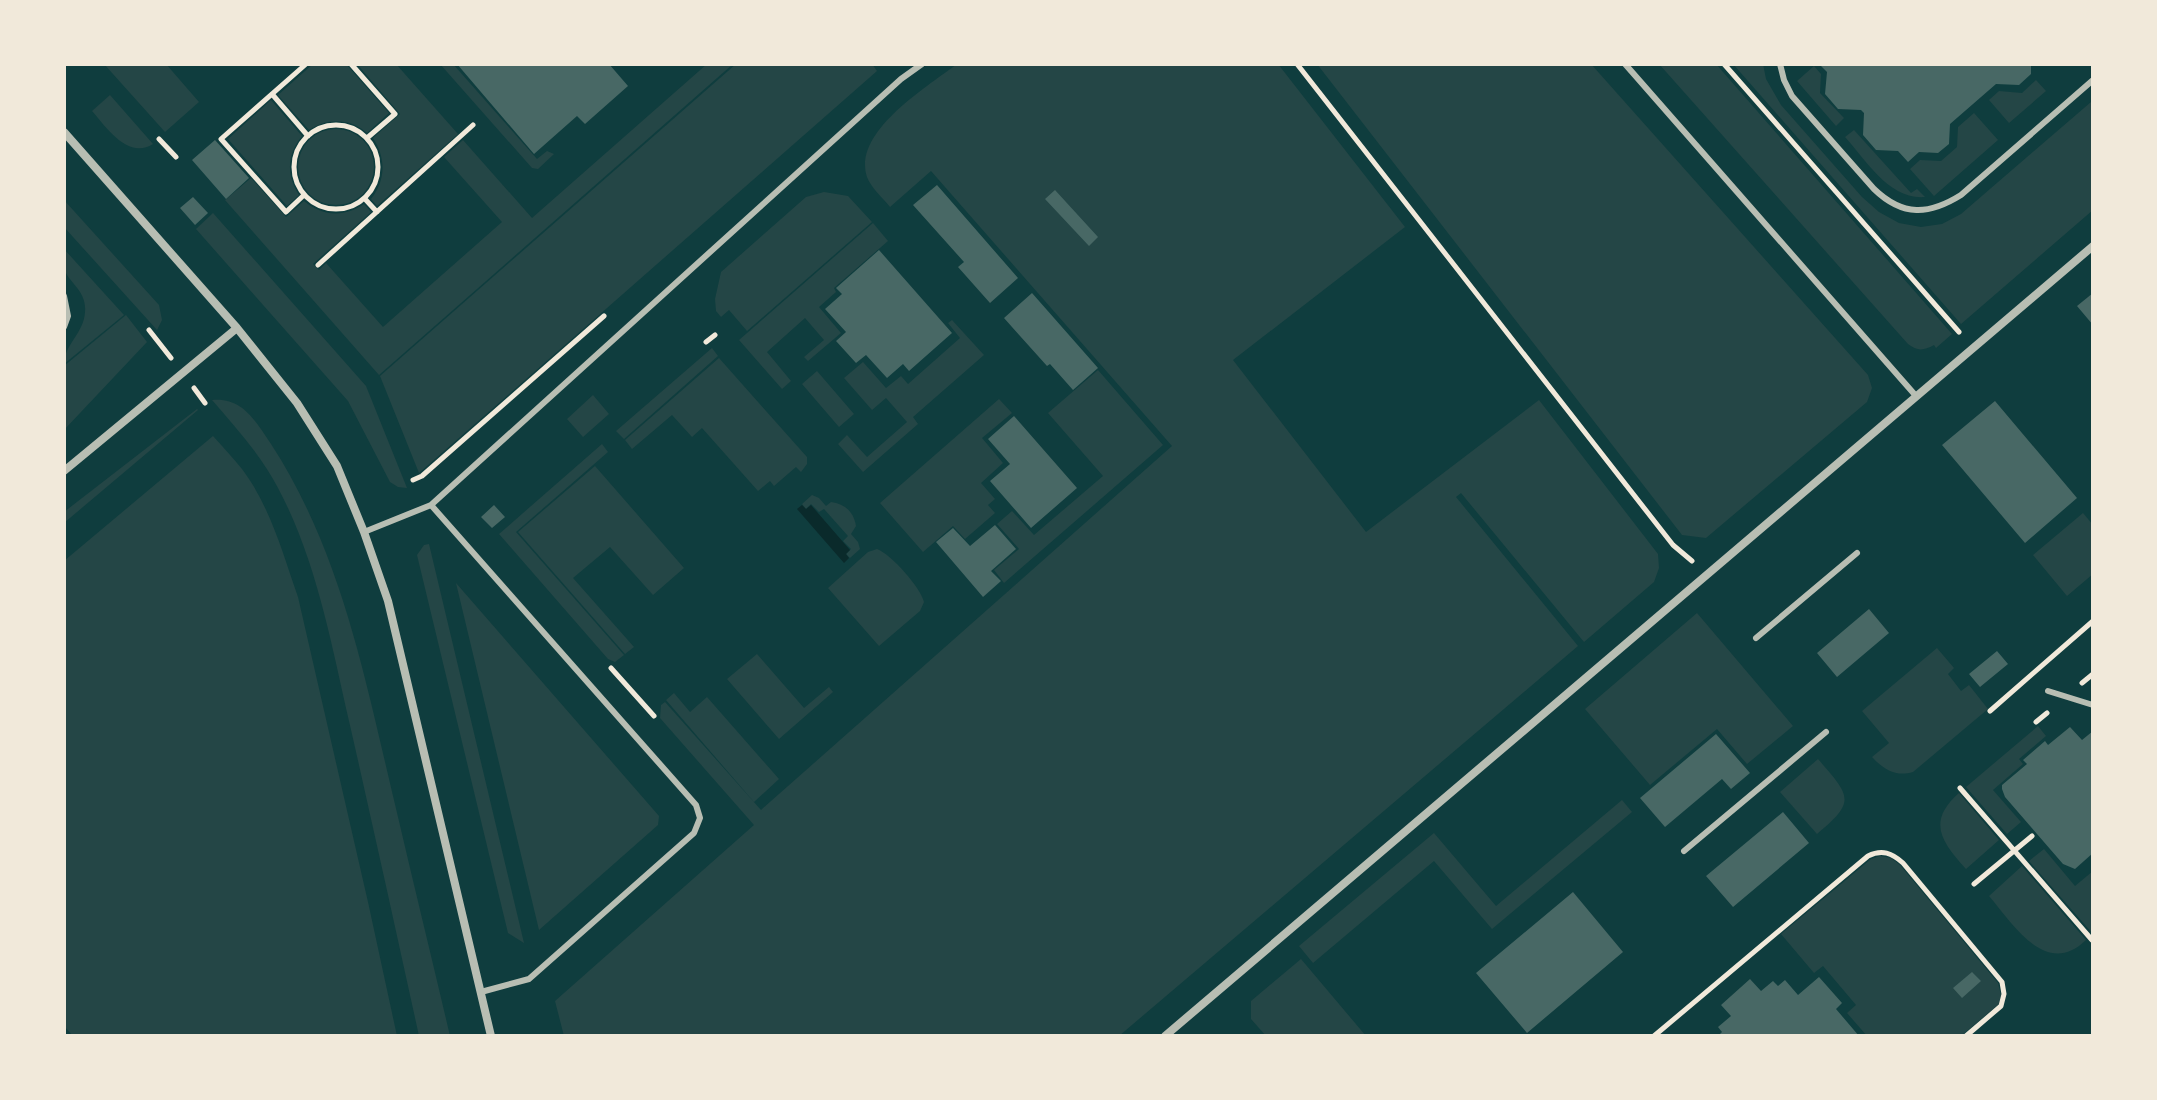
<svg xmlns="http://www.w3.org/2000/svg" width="2157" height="1100" font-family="'Noto Sans',sans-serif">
	<rect width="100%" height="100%" fill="#0f3d3e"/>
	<path fill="#244646" d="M104,64H166L199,102L165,132Z
		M313,64H346L389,113L367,133C350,118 327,118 309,130L278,95Z
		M357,64H396L458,134L377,206L371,199C386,180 386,158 373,138L400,114Z
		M440,64H453L537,159L547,151L554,154L538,169L532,168Z
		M707,64H733L379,375L225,200L251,178L286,217L304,201C323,217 345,217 364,204L371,212L313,264L319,270L326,263L383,327L502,222L444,157L463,140L532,218Z
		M736,64H872L877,71L419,473L380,376Z
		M957,64H1278L1405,227L1233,360L1366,532L1539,400L1658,554L1659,568L1654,582L1584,642L1461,493L1456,497L1578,646L1119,1036H564L555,1001L754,825L660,718L661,705L665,702L761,810L1172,446L931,171L890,207C883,198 871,188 867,177C852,132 927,87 957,64Z
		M1317,64H1591L1868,375L1872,388L1867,402L1706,538L1682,535Z
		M1659,64H1716L1952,334L1936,348L1934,345C1923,351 1917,351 1908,344Z
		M1733,64H1763L1766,79L1781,105L1862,197L1879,212L1899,223L1921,227L1942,224L1961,214L2091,102L2093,104V210L1961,324Z
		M1814,66L1821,74L1820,93L1844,118L1836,126L1797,81Z
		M2036,80L2046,91L2009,123L1989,100L1999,91L2022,93Z
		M110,95L153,144C128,160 106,127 92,111Z
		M271,100L302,136C287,154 286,175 299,195L287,206L228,139Z
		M1974,113L1998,140L1934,196L1910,169L1920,160L1941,161L1957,147L1958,127Z
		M298 167a38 38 0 1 1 76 0a38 38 0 1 1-76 0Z
		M1854,130L1911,193L1917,189L1925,197C1889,200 1867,161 1845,137Z
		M824,192L848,196L872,222L747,331L729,310L721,317L716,311L715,299L721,272L806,197Z
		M64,200L159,305L162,320L157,330L64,227Z
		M213,213L366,386L407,488L398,487L390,482L348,401L196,229Z
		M873,223L888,241L834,288L836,292L819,307L841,333L808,361L804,357L824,340L805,318L767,352L791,381L782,389L739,340Z
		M64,249L124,315L64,364C64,345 84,333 85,312C87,290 68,283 64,268C63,262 64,254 64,249Z
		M126,315L147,342L64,430V366Z
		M952,320L984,355L913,417L918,424L863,472L838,444L847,435L867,457L907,422L886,398L872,410L844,378L863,362L886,388L901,376L908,384L960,338L948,323Z
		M712,348L718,356L624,439L616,431Z
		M719,358L807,457V464L801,472L796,467L774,486L770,481L758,491L702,428L692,437L672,415L632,449L625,440Z
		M1098,370L1163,445L1004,583L994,570L1019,549L997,524L1012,511L1034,535L1103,476L1048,413Z
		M817,371L854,414L839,427L802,384Z
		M593,395L609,414L583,437L567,419Z
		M999,399L1012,413L982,438L1003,463L981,483L995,499L988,505L995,513L965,539L953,526L923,552L880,503Z
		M212,400C243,397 256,422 271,444C344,556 367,689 398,817C415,890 433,963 450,1036H419C396,931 373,826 349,721C331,642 316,559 278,488C261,455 236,428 212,400Z
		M197,409L198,410L64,523V512Z
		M213,436C223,447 233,458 242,469C270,506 283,554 298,597L368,902L397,1036H73L64,1026V561Z
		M602,444L608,452L516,532L624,655L615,662L608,659L499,534Z
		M595,466L684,568L653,595L610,547L573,578L634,647L625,654L518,532Z
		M812,495L819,498L826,506L831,502C845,504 854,512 856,526L851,534L858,542L860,549L850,558L846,554L851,549L843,541L848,536L824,509L819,512L811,504L806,509L802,504Z
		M2083,513L2093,525V574L2067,596L2033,555Z
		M429,544L524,943L508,933L417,555L424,545Z
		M877,549C891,554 921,588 924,602L920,611L879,646L828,588L868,552Z
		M456,583L659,816L658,825L539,930Z
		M1697,613L1793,726L1747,764L1717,729L1650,785L1585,709Z
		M1937,648L1954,668L1948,674L1961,691L1969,685L1988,709L1913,772C1896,777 1884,770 1872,757L1889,743L1862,711Z
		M757,654L804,708L829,687L833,692L779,739L727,679Z
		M674,693L690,712L707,697L779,779L754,802L666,700Z
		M2038,726L2046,736L2019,759L2023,764L1993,790L2021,822L2007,834L1966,787Z
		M1818,759C1850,796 1857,801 1817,834L1780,792Z
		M1959,793L1999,840L1966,869C1942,842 1926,822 1959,793Z
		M1622,800L1632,812L1492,929L1434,861L1313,963L1299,946L1434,833L1496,906Z
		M2044,849L2075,886L2093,871V934L2029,861Z
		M1880,856L1891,858L1900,865L1998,983L2001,995L1999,1004L1961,1036H1867L1847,1013L1856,1005L1823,966L1814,973L1781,934L1871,859Z
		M2022,866L2086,940C2046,979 2013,924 1989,896Z
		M1301,959L1366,1036H1266L1251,1019V1001Z"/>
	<path fill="#0a2a2b" d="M802,505L806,509L811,505L850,550L846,554L849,558L844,563L797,509Z"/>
	<path fill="#486865" d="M457,64H609L628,86L585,124L577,116L534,154Z
		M1819,64H2031V74L2019,85L1996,84L1950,124L1949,144L1938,153L1919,152L1908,162L1898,151L1876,150L1863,135L1864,113L1861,110L1838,109L1825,94L1827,72Z
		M215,140L249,178L226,199L192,160Z
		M937,185L1018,278L990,303L958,267L964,262L913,205Z
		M1055,190L1098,237L1089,246L1045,199Z
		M193,197L208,213L195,225L180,208Z
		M879,250L952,333L909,371L903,364L887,378L866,355L856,363L836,341L846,332L825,309L842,294L836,288Z
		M1032,293L1098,368L1073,390L1050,364L1047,366L1004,318Z
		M2093,293V325L2077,306Z
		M1995,401L2077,498L2025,543L1942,445Z
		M1014,416L1077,488L1031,528L990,481L1010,464L988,439Z
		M494,505L505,517L492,528L481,517Z
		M995,525L1016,549L991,571L1001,581L983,597L936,542L953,528L970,546Z
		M1869,609L1889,633L1837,677L1817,653Z
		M1997,651L2008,664L1980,687L1969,674Z
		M2070,727L2082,740L2093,731V853L2075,869L2063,864L2005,797L2002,789V785L2027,764L2023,760L2045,741L2048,745Z
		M1716,734L1750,773L1731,789L1722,779L1665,827L1640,798Z
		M1783,812L1809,843L1733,907L1706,876Z
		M1573,892L1623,952L1527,1033L1476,973Z
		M1972,972L1981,981L1962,998L1953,988Z
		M1819,977L1842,1003L1836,1009L1859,1036H1718L1722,1032L1718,1027L1731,1016L1721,1005L1750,979L1761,991L1773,981L1778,986L1785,980L1798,995Z"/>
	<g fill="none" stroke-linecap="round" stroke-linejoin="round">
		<path stroke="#f1e9da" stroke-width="5" d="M351,64L395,114L367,138
			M1297,64L1673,545L1692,561
			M1724,64L1959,332
			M272,94L308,136
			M294 167a42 42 0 1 1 84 0a42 42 0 1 1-84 0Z
			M159,139L176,157
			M304,195L286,212L221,139L306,64
			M365,199L377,212
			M318,265L473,125
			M149,330L171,358
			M706,342L715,335
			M194,388L205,403
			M413,480L422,476L604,316
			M611,668L654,716
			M2082,683L2093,674
			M1990,711L2093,621
			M2036,722L2047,713
			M1960,788L2092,940
			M1974,884L2032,836
			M1654,1036L1868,856C1882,849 1892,853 1903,863L2002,982L2004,994L2001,1006L1966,1036"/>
		<path stroke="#b8beb3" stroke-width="6" d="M1625,64L1916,396
			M1780,64L1784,80L1792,96L1874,189C1903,217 1929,215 1961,195L2093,80
			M64,296L68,316L64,327
			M431,505L696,805L700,818L694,833L529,979L481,992
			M364,532L431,505L901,79L922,64
			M1756,638L1857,553
			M2048,691L2093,705
			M1684,851L1826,732"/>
		<path stroke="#b8beb3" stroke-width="8" d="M64,132L237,328L297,403L337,466L364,532L388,601L491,1036
			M64,471L237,328
			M1165,1036L2093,246"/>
	</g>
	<rect width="2157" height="1100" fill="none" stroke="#f1e9da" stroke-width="132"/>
</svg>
